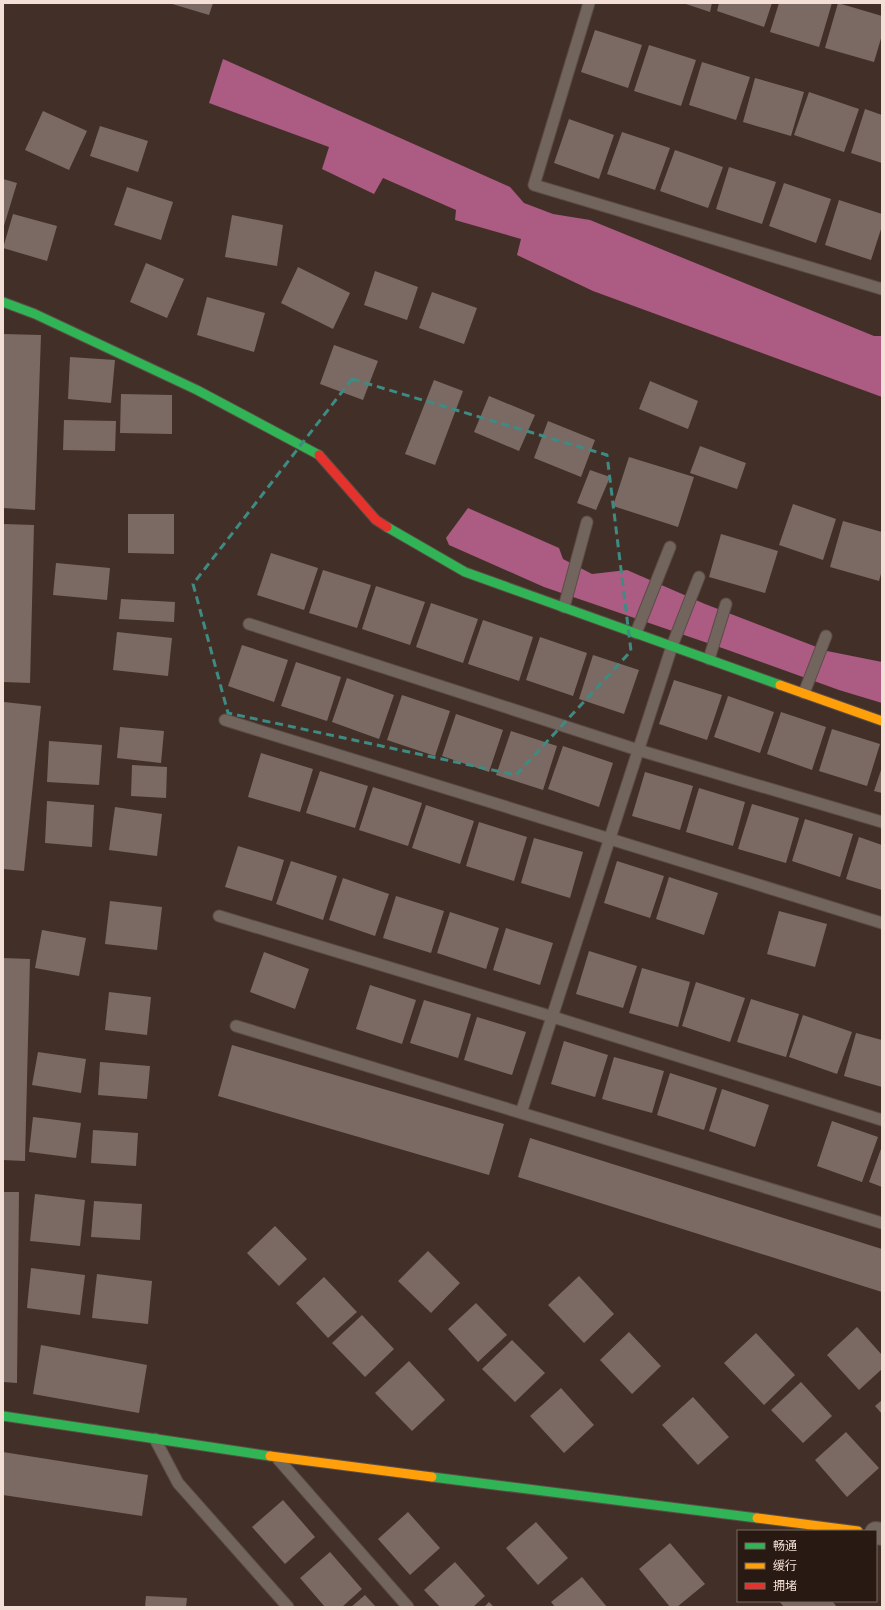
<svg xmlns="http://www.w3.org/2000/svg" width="885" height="1610" font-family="'Roboto Serif','Noto Sans SC',serif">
	<rect width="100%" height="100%" fill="#423028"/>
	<path fill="#ac5b83" d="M223,59L510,187L524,203L553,214L590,220L874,336H882V397L593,291L517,255L521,239L455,220L456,210L383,178L374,194L322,169L329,147L209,103Z
		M468,508L559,548L563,559L592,574L627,570L705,604L827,651L882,662V703L839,690L725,649L544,587L449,545L446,538Z"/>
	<path fill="#7a6a63" d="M169,3H213L209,15Z
		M683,3H712L710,12Z
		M719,3H772L764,27L717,11Z
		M779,3H832L819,47L770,32Z
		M838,3L882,16V35L874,62L825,48Z
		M595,30L642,45L628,88L581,72Z
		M649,45L696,60L681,106L634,91Z
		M702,62L750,77L736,120L689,105Z
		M755,78L804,92L791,136L743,122Z
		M809,92L859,109L844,152L794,135Z
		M865,109L882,115V163L851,153Z
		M43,111L87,131L69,170L25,150Z
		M569,119L614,135L599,179L554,163Z
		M100,126L148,141L138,172L90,156Z
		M622,132L670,148L655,190L607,174Z
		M675,150L723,167L708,208L660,191Z
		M729,167L776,182L762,224L716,209Z
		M3,179L17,183L3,229Z
		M784,183L831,199L816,243L769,226Z
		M127,187L173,202L161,240L114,225Z
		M839,200L882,214V226L871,260L825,245Z
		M13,214L57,226L47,261L3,248Z
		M232,215L283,225L277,266L225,257Z
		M146,263L184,279L167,318L130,302Z
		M298,267L350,293L333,329L281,303Z
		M375,271L418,287L407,320L364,305Z
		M432,292L477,308L464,344L419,328Z
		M207,297L265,313L254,352L197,335Z
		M3,334L41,335L35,510L3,508Z
		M334,345L378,361L363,400L320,384Z
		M70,357L115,360L111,403L68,399Z
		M434,380L463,391L435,465L405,454Z
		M650,381L698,401L688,429L639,409Z
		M121,394L172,395V434L120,433Z
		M489,396L535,415L519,451L474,432Z
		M64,420L116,421L115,451L63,450Z
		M548,421L595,440L581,477L534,458Z
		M700,446L746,463L737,489L690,473Z
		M629,457L694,477L678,527L613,506Z
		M590,470L610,477L596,510L577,503Z
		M793,504L836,519L823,560L779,545Z
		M128,514H174V554L128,553Z
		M843,521L882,532V570L879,581L830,567Z
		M3,524L34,525L30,683L3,682Z
		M721,534L778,551L765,593L709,577Z
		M271,553L318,568L304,610L257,595Z
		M56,563L110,568L107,600L53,595Z
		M323,570L371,585L357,628L309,613Z
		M376,586L425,602L410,645L362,629Z
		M121,599L175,602L174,622L119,619Z
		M431,603L478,619L463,663L416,647Z
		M483,620L533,637L519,681L468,664Z
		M117,632L172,638L168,676L113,670Z
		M540,637L587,653L573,696L526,680Z
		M242,645L288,660L274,702L228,686Z
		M593,655L639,670L624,714L579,699Z
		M296,662L341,677L327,721L281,706Z
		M347,678L394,695L379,739L332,722Z
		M674,680L722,695L707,740L659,724Z
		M402,695L450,711L435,756L387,740Z
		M728,696L774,712L760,753L714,737Z
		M4,702L41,706L24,871L3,869Z
		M781,712L826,727L812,770L767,754Z
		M456,714L503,730L489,772L442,756Z
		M120,727L164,731L161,763L117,758Z
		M832,729L880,744L867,786L819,771Z
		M511,731L557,746L543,790L496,775Z
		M49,741L102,745L99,785L47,782Z
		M563,746L613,763L599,807L548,789Z
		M261,753L313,769L300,812L248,797Z
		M132,765L167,767L166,798L131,796Z
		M882,767V793L874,791Z
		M320,771L368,786L355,828L306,813Z
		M645,772L693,786L680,830L632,816Z
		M373,787L422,803L408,846L359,830Z
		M699,788L745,802L733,846L686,832Z
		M47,801L94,805L92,847L45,843Z
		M752,804L799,818L786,863L738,849Z
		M426,805L474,821L460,864L412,848Z
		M115,807L162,814L157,856L109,850Z
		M805,819L853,834L840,877L792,861Z
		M479,822L527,837L514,881L466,866Z
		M859,837L882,845V890L846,879Z
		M534,838L583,852L570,898L521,883Z
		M238,846L284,860L272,901L225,887Z
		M291,861L337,876L323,920L276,904Z
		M617,861L664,876L650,918L604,903Z
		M669,877L718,893L704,935L656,919Z
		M343,878L389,894L375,936L329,920Z
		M396,896L444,911L431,953L383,938Z
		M110,901L162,907L157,950L105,944Z
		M779,911L827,924L815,967L767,954Z
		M450,912L499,928L486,969L437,953Z
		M506,928L553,943L540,985L493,970Z
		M42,930L86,938L79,976L35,968Z
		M589,951L637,966L623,1008L576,994Z
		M264,952L309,969L295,1009L250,992Z
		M3,958L30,959L25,1161L3,1160Z
		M642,968L690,982L678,1027L629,1013Z
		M696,982L745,998L730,1042L682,1026Z
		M370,985L416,1000L402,1044L356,1029Z
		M109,992L151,997L147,1035L105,1030Z
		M751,999L799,1014L786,1057L737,1042Z
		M424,1000L471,1014L458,1058L410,1043Z
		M803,1015L852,1032L837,1074L789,1057Z
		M477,1017L526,1032L512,1075L464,1060Z
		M856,1033L882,1040V1087L844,1076Z
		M564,1041L608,1055L595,1097L551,1084Z
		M232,1045L504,1124L489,1175L218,1096Z
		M38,1052L86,1059L81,1093L32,1085Z
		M614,1057L664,1071L652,1113L602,1099Z
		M100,1062L150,1066L147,1099L98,1095Z
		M670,1073L717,1088L704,1130L657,1115Z
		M722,1089L769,1105L755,1147L709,1131Z
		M33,1117L81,1123L76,1158L29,1152Z
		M832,1121L878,1137L862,1182L817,1166Z
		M93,1130L138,1133L136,1166L91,1163Z
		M530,1138L882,1249V1292L518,1177Z
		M882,1146V1187L869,1182Z
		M3,1192H19L17,1383L3,1382Z
		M35,1194L85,1200L80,1246L30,1241Z
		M94,1201L142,1204L140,1240L91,1237Z
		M275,1226L307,1259L279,1286L247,1253Z
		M428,1251L460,1283L431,1313L398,1281Z
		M31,1268L85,1275L80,1315L27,1308Z
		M97,1274L152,1281L148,1324L92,1318Z
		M579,1276L614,1314L584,1343L548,1305Z
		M324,1277L357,1312L328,1338L296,1303Z
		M476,1303L507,1335L478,1362L448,1329Z
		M362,1315L394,1349L365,1377L332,1343Z
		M857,1327L882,1355V1369L859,1390L827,1355Z
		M629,1332L661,1366L632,1394L600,1360Z
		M756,1333L795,1375L764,1405L724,1363Z
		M512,1340L545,1373L515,1402L482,1369Z
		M41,1345L147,1365L139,1413L33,1394Z
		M409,1361L445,1400L412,1431L375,1393Z
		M801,1382L832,1416L803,1443L771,1410Z
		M561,1388L594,1425L564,1453L530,1416Z
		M693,1397L729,1437L698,1465L662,1425Z
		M882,1400V1414L875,1406Z
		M846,1432L879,1468L847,1497L815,1460Z
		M3,1452L148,1475L142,1516L3,1495Z
		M283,1500L315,1537L285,1564L252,1527Z
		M408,1512L440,1548L410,1575L378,1539Z
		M536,1522L568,1558L538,1585L506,1548Z
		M670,1543L705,1584L677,1607H670L639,1569Z
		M330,1552L362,1589L342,1607H325L300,1578Z
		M455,1562L485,1596L473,1607H440L424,1590Z
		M582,1577L607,1607H555L551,1602Z
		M365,1595L376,1607H351Z
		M146,1596L187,1598L186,1607H145Z
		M779,1601H832L837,1607H784Z
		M489,1602L494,1607H484Z"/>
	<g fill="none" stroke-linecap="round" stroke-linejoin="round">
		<defs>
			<path id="lane" d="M589,3L534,185L882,289
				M564,607L587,522
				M249,624L638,750L882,822
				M636,633L670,547
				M709,659L726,604
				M804,693L826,636
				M225,720L882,923
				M219,916L553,1017L882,1120
				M236,1026L882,1223
				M521,1113L672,646L699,577
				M155,1439L178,1483L288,1607
				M278,1459L408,1607"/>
			<path id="street" d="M876,1533L882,1534"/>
			<path id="fast" d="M3,302L35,314L197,390L319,455
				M387,527L465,572L780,685
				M3,1416L270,1456
				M432,1477L757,1518"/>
			<path id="slow" d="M780,685L882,721
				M270,1456L432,1477
				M757,1518L858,1531"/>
			<path id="jam" d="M319,455L376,520L387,527"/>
		</defs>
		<use href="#lane" stroke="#5c4c45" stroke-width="13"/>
		<use href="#street" stroke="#5c4c45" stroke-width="24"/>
		<use href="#fast" stroke="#5c4c45" stroke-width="11"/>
		<use href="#slow" stroke="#5c4c45" stroke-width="11"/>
		<use href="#jam" stroke="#5c4c45" stroke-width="11"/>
		<use href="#lane" stroke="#72655e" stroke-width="11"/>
		<use href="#street" stroke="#72655e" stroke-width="22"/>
		<use href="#fast" stroke="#30b455" stroke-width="9"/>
		<use href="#slow" stroke="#ff9f0a" stroke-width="9"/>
		<use href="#jam" stroke="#e5322d" stroke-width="9"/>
	</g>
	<path fill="none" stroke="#3d8b83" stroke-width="3" stroke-dasharray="8 5" stroke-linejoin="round" d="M352,379L607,455L631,651L516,775L228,713L193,584Z"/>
	<rect width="885" height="1610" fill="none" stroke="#f3dfd5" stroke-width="8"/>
	<rect x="737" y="1530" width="140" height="72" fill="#281a12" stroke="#796960"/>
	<rect x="745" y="1543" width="20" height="6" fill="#30b455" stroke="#796960"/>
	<text x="773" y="1550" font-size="12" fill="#f3dfd5">畅通</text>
	<rect x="745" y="1563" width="20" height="6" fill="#ff9f0a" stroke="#796960"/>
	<text x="773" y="1570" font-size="12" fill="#f3dfd5">缓行</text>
	<rect x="745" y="1583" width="20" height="6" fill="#e5322d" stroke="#796960"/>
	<text x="773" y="1590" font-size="12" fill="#f3dfd5">拥堵</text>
</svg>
